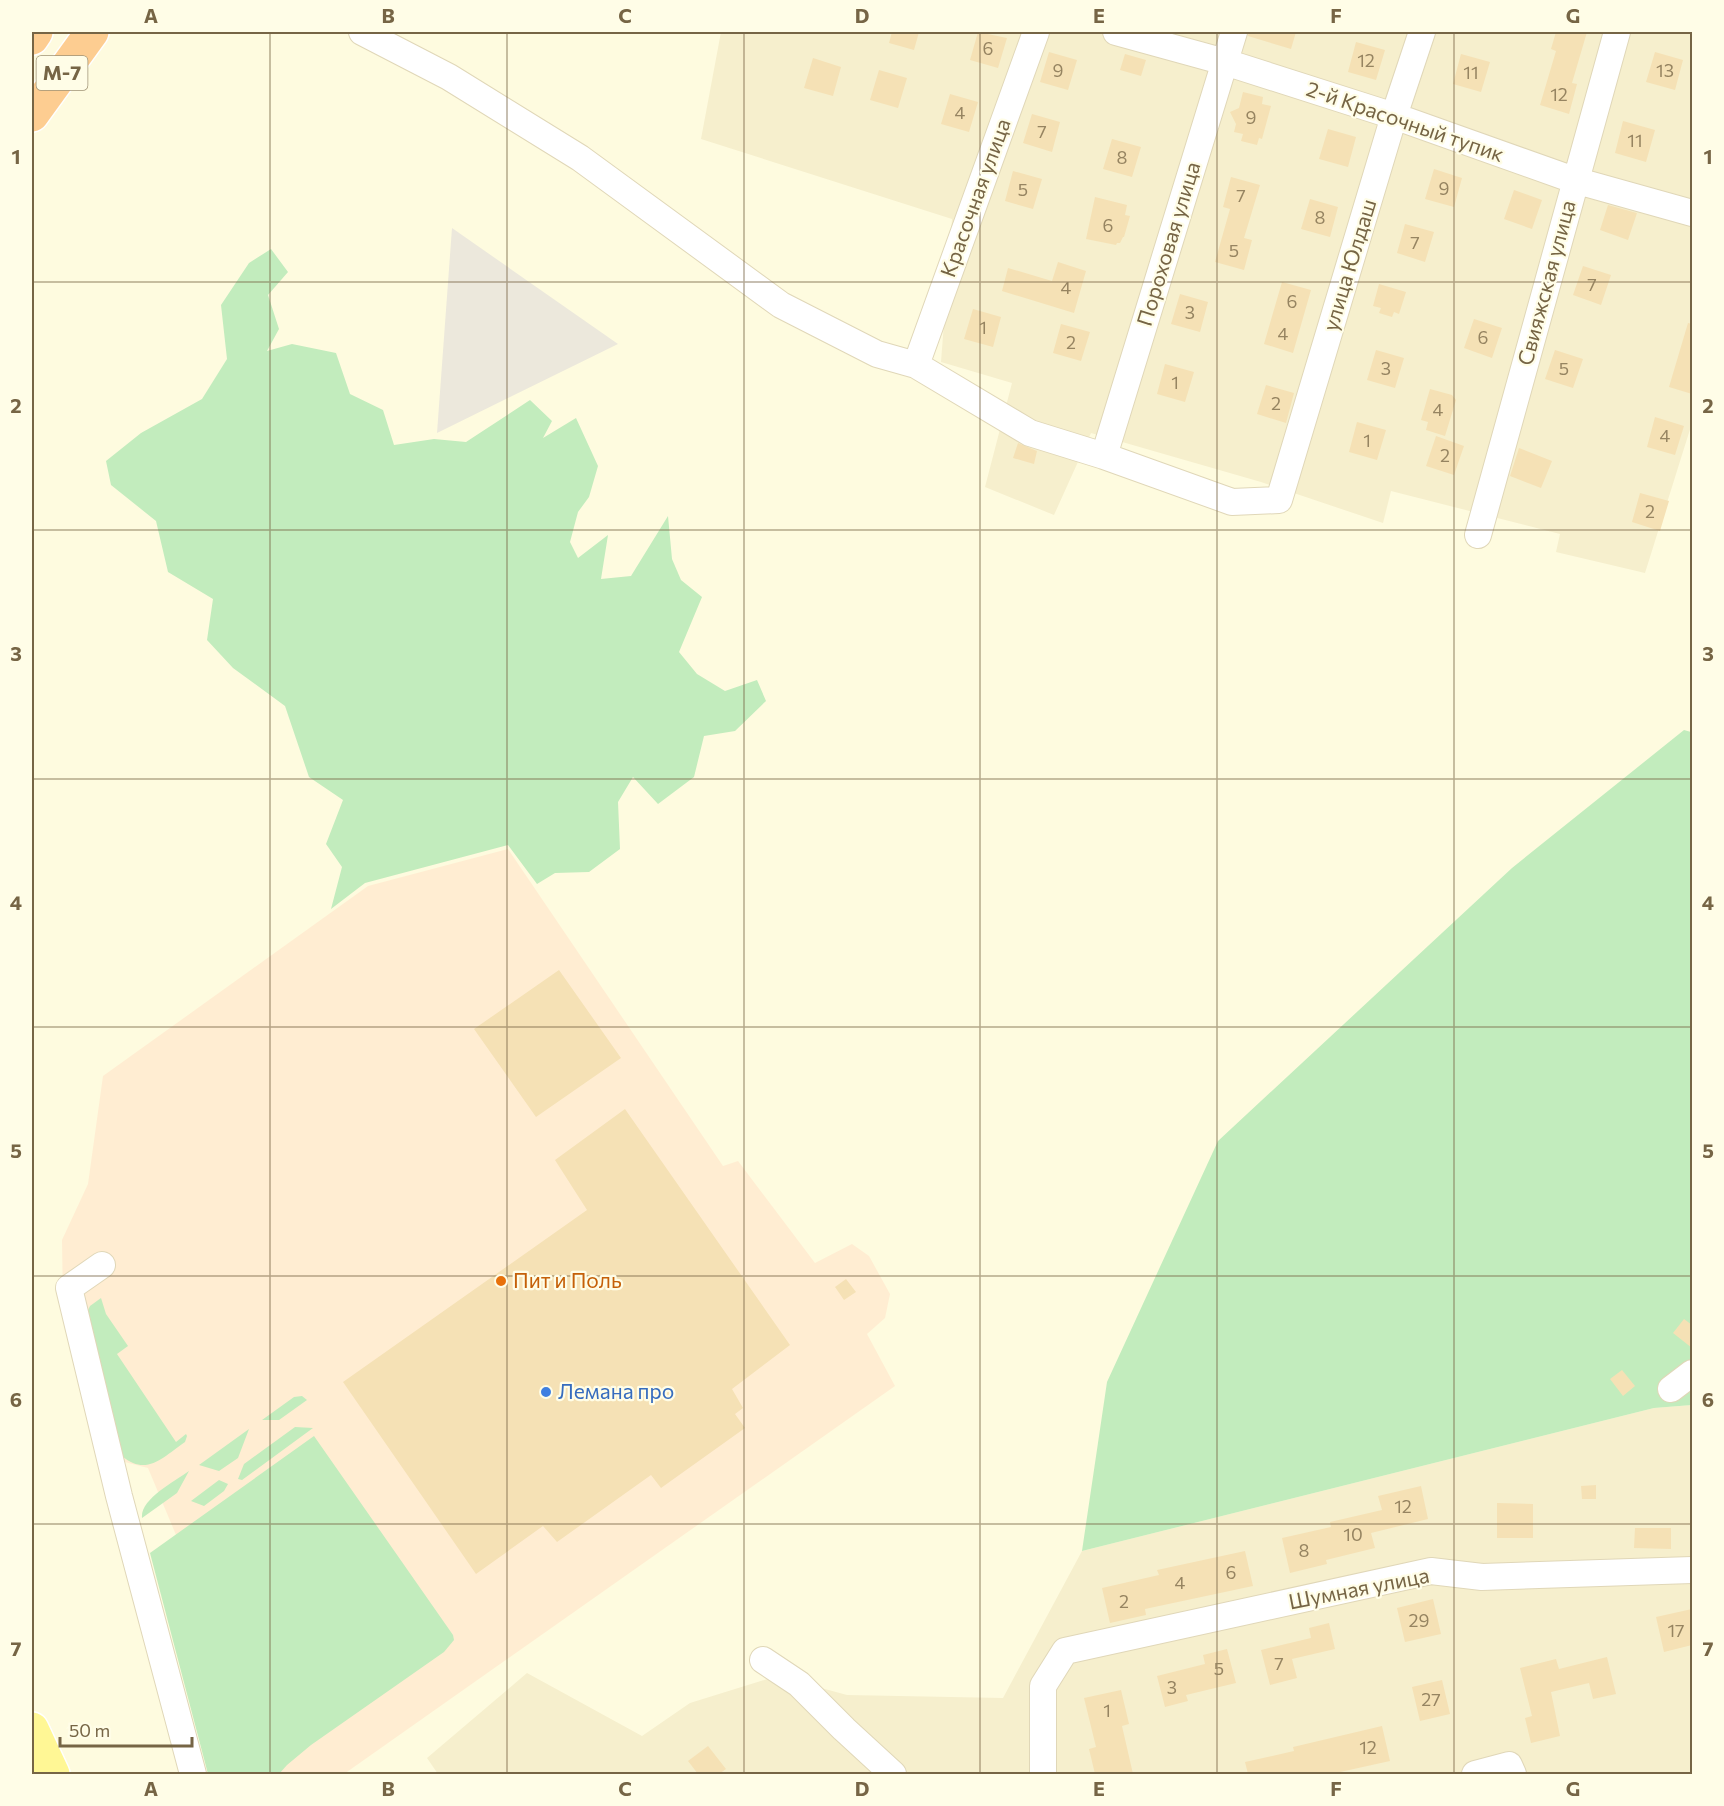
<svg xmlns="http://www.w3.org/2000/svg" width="1724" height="1806" font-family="Commissioner,sans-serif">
	<rect width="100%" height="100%" fill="#fefbdf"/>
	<path fill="#f6efcd" d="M721,32H1692V423L1645,573L1556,552L1560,534L1391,491L1383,523L1261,482L1091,433L1054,515L985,487L1012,383L941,362L952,219L701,139Z
		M1692,1405V1774H438L427,1758L527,1673L642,1736L690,1703L777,1676L847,1695L1003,1698L1082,1551L1654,1408Z"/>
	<path fill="#ffedd2" d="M508,849L723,1166L738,1161L815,1263L852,1244L869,1256L890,1294L885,1318L867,1334L895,1386L344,1774H276L148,1468L113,1459L63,1305L62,1240L88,1184L103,1076L368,886Z"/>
	<path fill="#ece8dc" d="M452,228L618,344L437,433Z"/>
	<path fill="#c2ecbd" d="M271,249L288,272L268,295L279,329L267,351L292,344L336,353L350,394L383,410L394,445L434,439L466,442L530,400L552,421L543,438L576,418L598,466L589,497L578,512L570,542L578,558L608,535L601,579L631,576L668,516L672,559L681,580L702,597L679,652L697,674L725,691L757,680L766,701L735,731L704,736L694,777L658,804L633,777L618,802L620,849L589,872L555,873L537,884L508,845L365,883L331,909L342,867L326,844L343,800L309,777L285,706L233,668L207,640L213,599L168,572L156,521L111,485L106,461L141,433L202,399L227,359L221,305L249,263Z
		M1692,727V1405L1654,1408L1082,1551L1107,1382L1218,1141L1512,868L1684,730L1691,732Z
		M101,1298L106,1314L128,1346L117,1354L176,1442L186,1434L187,1436L185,1442C163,1457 147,1477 122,1456L87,1312L90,1306Z
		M302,1396L307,1400L279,1420H262L294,1397Z
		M295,1427L313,1428L242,1480L238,1479L244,1464Z
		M249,1429L238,1458L219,1471L199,1465Z
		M314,1436L453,1635L454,1640L444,1652L311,1745L287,1765L279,1774H208L150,1553Z
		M189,1471L177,1493L142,1518C140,1499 174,1482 189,1471Z
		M219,1480L228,1484L224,1491L204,1506L191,1501Z"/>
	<path fill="#f5e1b5" d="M892,32H919L914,50L889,43Z
		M978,32L1007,38L998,68L970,60Z
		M1249,32H1296L1291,49L1248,36Z
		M1556,32H1587L1572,83L1577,84L1569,114L1540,105L1556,51L1551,49Z
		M1356,42L1385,50L1376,80L1348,72Z
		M1049,52L1077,60L1068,90L1040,82Z
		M1655,52L1683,60L1675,90L1646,82Z
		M1125,54L1146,60L1141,76L1120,70Z
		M1461,54L1490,62L1481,92L1453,84Z
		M813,58L841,67L833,96L804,88Z
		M879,70L907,78L898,108L870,100Z
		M1243,92L1263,97L1262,104L1271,106L1262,139L1259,138L1257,145L1241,141L1243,134L1234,132L1236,124L1230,112L1239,108Z
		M950,94L978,102L969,132L941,124Z
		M1032,114L1060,122L1052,152L1023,143Z
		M1623,121L1655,130L1646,162L1615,153Z
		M1328,129L1356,137L1348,167L1319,159Z
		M1112,139L1141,147L1132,177L1103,169Z
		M1434,169L1462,178L1454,207L1425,199Z
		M1013,171L1042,179L1033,209L1005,201Z
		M1231,177L1260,185L1244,238L1252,240L1244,270L1215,262L1230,209L1223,207Z
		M1514,190L1542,200L1532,229L1504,219Z
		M1095,197L1127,205L1125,215L1130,216L1124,237H1123L1120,243H1117L1116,245L1086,239Z
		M1310,199L1338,207L1330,237L1301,229Z
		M1608,205L1637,213L1628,240L1600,230Z
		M1405,224L1434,232L1425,262L1397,253Z
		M1058,262L1086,271L1074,313L1002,291L1008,268L1052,281Z
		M1583,266L1611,275L1601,305L1573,295Z
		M1282,282L1311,290L1293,353L1264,344Z
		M1379,284L1406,292L1399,314L1394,312L1392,317L1379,313L1381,308L1373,306Z
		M1180,294L1208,302L1200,332L1171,324Z
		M973,309L1001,317L993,347L964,339Z
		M1474,319L1502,328L1492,358L1464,348Z
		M1688,323L1692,324V394L1669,387Z
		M1061,324L1090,332L1081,361L1053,353Z
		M1376,350L1404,358L1395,388L1367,380Z
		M1555,350L1583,359L1573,388L1545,379Z
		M1165,364L1194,372L1185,402L1157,394Z
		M1266,385L1294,393L1286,423L1257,414Z
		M1430,389L1452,395L1456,400L1445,436L1426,430L1428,422L1421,420Z
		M1655,417L1684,426L1675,455L1647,447Z
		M1357,422L1386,430L1377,460L1349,452Z
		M1436,436L1464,446L1454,475L1426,466Z
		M1018,443L1037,451L1034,464L1013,458Z
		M1519,448L1552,461L1541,488L1510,476Z
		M1640,493L1669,501L1660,531L1632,522Z
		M559,970L621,1058L536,1117L474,1029Z
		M625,1109L790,1345L732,1389L743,1408L735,1414L745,1428L661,1488L651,1475L557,1542L543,1526L476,1574L343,1382L587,1210L555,1160Z
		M846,1279L856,1292L844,1300L835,1287Z
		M1684,1319L1692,1325V1348L1673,1333Z
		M1622,1370L1635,1386L1623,1396L1610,1379Z
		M1596,1485V1499H1582L1581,1486Z
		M1421,1486L1428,1519L1371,1533L1375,1548L1326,1560L1327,1564L1290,1573L1282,1538L1331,1527L1330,1522L1382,1510L1378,1496Z
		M1497,1503L1533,1504V1538H1497Z
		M1635,1528H1671V1549L1634,1548Z
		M1245,1551L1253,1586L1145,1609L1146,1615L1110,1623L1102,1588L1159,1575L1157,1570Z
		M1433,1599L1441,1634L1405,1642L1397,1608Z
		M1692,1609V1645L1664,1652L1656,1617Z
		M1329,1623L1335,1649L1292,1659L1297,1678L1270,1685L1261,1650L1311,1638L1309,1628Z
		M1227,1649L1236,1683L1186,1695L1188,1701L1165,1707L1157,1676L1205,1664L1203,1655Z
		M1607,1657L1616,1694L1593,1699L1589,1683L1551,1692L1560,1736L1531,1743L1525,1718L1532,1716L1520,1668L1556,1659L1559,1669Z
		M1442,1680L1450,1714L1420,1721L1412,1687Z
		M1121,1690L1129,1724L1122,1726L1133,1774H1095L1089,1749L1096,1747L1084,1698Z
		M1382,1726L1390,1761L1331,1774H1248L1245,1762L1294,1751L1293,1747Z
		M708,1746L726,1769L719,1774H698L688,1761Z"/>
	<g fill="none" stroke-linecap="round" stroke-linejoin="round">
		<defs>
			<path id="minor" d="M362,32L449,77L580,158L781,305L877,354L916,365L1030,433L1104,456L1232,502L1279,500L1394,116L1422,32
				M1116,32L1225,62L1394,116L1574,180L1692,213
				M916,365L1036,32
				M1104,456L1234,32
				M1478,535L1617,32
				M102,1265L69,1288L119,1496L193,1774
				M1671,1389L1692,1373
				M763,1660L799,1684L844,1729L893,1774
				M1043,1774V1686L1065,1651L1431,1571L1482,1577L1692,1570
				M1475,1774L1509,1765L1513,1774"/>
			<path id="major" d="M32,1729L53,1774"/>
			<path id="highway" d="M32,38L36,32
				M32,115L92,32"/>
		</defs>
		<use href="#minor" stroke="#e0d7b8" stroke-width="28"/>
		<use href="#major" stroke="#fff" stroke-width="36"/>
		<use href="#highway" stroke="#fff" stroke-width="36"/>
		<use href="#minor" stroke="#fff" stroke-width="26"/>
		<use href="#major" stroke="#fff795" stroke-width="33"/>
		<use href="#highway" stroke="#fdcd91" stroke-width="33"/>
	</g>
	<path fill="none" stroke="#766545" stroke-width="1.5" stroke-opacity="0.55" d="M270,32V1774M507,32V1774M744,32V1774M980,32V1774M1217,32V1774M1454,32V1774M32,282H1692M32,530H1692M32,779H1692M32,1027H1692M32,1276H1692M32,1524H1692"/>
	<circle fill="#e8710a" stroke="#fffde7" stroke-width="2" cx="501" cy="1281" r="6"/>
	<circle fill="#3f7fe0" stroke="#fffde7" stroke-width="2" cx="546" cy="1392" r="6"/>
	<g text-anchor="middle" stroke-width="4.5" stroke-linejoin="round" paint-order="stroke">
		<g font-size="18" fill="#968461">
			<text x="988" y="55">6</text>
			<text x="1366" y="67">12</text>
			<text x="1058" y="77">9</text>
			<text x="1665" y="77">13</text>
			<text x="1471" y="79">11</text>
			<text x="1559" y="101">12</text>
			<text x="960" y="119">4</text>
			<text x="1251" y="124">9</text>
			<text x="1042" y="138">7</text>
			<text x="1635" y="147">11</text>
			<text x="1122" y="164">8</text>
			<text x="1444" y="195">9</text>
			<text x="1023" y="196">5</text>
			<text x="1241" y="202">7</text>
			<text x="1320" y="224">8</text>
			<text x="1108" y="232">6</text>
			<text x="1415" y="249">7</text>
			<text x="1234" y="257">5</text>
			<text x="1592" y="291">7</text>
			<text x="1066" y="294">4</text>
			<text x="1292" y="308">6</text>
			<text x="1190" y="319">3</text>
			<text x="983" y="334">1</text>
			<text x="1283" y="340">4</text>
			<text x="1483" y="344">6</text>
			<text x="1071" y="349">2</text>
			<text x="1386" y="375">3</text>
			<text x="1564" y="375">5</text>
			<text x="1175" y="389">1</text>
			<text x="1276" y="410">2</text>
			<text x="1438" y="416">4</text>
			<text x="1665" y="442">4</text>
			<text x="1367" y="447">1</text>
			<text x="1445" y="462">2</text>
			<text x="1650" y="518">2</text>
			<text x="1403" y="1513">12</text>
			<text x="1353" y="1541">10</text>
			<text x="1304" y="1557">8</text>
			<text x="1231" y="1579">6</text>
			<text x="1180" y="1589">4</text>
			<text x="1124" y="1608">2</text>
			<text x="1419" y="1627">29</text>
			<text x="1676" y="1637">17</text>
			<text x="1279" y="1670">7</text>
			<text x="1219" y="1675">5</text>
			<text x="1172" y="1694">3</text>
			<text x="1431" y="1706">27</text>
			<text x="1107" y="1717">1</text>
			<text x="1368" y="1754">12</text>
		</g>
		<rect fill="#fffde7" stroke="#9f9376" stroke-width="1.5" x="36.5" y="56" width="51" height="34" rx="4.5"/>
		<g font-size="20" font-weight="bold" fill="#766545">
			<text x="62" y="80">М-7</text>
		</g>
		<g font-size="21" fill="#766545" stroke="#fffde7">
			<text transform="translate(1405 122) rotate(19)" y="7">2-й Красочный тупик</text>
			<text transform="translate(976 198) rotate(-70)" y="7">Красочная улица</text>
			<text transform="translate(1169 244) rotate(-73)" y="7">Пороховая улица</text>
			<text transform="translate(1350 265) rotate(-73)" y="7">улица Юлдаш</text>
			<text transform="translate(1547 283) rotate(-75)" y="7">Свияжская улица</text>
			<text transform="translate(1359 1589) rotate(-11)" y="7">Шумная улица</text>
		</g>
		<g font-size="21" fill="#c56008" stroke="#fffde7" text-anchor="start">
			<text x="513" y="1288">Пит и Поль</text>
		</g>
		<g font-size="21" fill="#366cbe" stroke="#fffde7" text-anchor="start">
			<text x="558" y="1399">Лемана про</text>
		</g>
	</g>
	<rect width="1724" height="1806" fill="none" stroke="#fffde7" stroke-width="66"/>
	<path d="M60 1737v9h132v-9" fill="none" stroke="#766545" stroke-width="3"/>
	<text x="69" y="1737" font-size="18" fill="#766545" stroke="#fffde7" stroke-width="4.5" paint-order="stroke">50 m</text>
	<rect x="33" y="33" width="1658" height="1740" fill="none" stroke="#766545" stroke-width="2"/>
	<g font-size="20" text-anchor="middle" font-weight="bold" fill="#766545">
		<text x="151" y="23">A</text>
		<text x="388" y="23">B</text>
		<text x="625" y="23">C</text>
		<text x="862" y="23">D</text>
		<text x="1099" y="23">E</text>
		<text x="1336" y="23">F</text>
		<text x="1573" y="23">G</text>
		<text x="16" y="164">1</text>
		<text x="1708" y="164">1</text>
		<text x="16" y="413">2</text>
		<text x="1708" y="413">2</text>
		<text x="16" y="661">3</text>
		<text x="1708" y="661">3</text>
		<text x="16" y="910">4</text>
		<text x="1708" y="910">4</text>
		<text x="16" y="1158">5</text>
		<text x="1708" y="1158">5</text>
		<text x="16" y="1407">6</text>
		<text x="1708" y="1407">6</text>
		<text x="16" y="1656">7</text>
		<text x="1708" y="1656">7</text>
		<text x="151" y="1796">A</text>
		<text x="388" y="1796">B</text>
		<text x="625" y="1796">C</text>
		<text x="862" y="1796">D</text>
		<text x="1099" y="1796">E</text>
		<text x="1336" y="1796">F</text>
		<text x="1573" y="1796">G</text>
	</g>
</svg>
